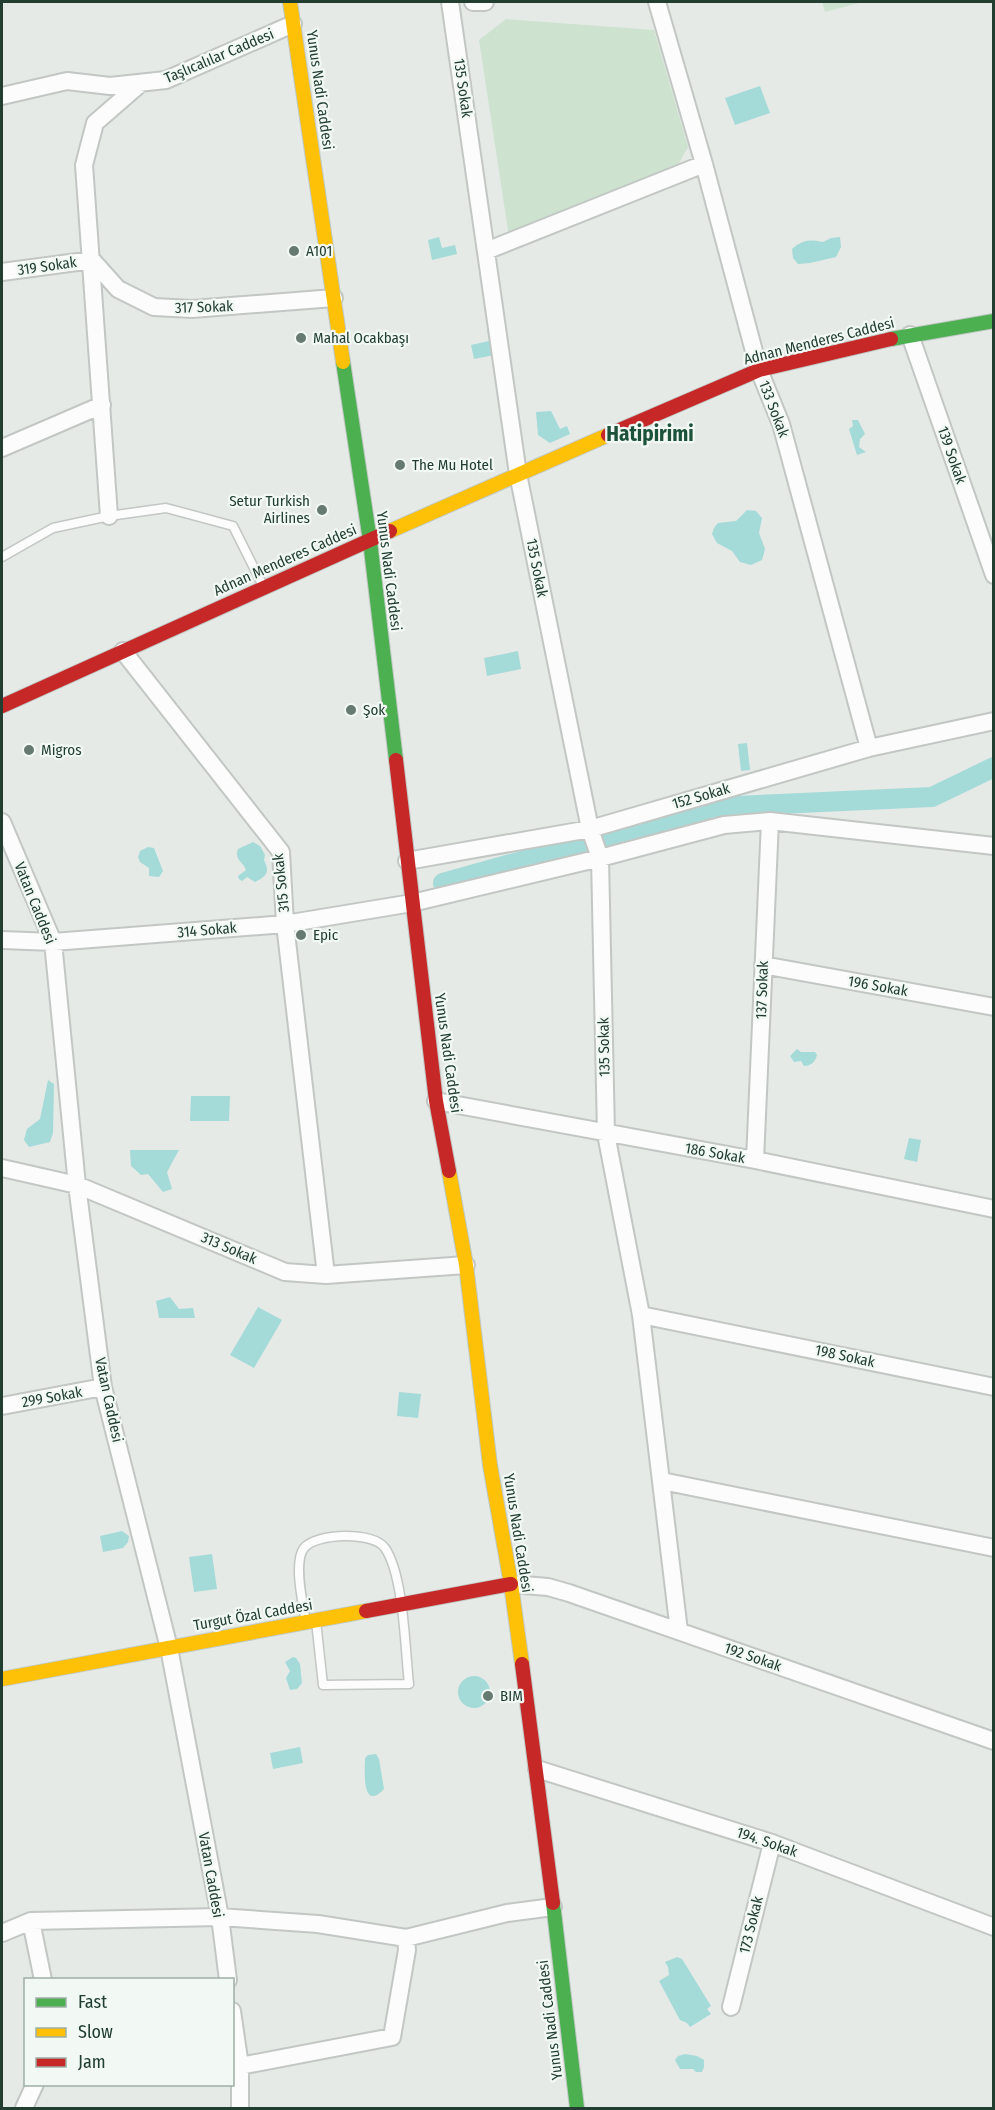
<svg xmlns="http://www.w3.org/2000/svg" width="995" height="2110" font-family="'Fira Sans Condensed',sans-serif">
	<rect width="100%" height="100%" fill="#e5eae7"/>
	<path fill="#cde3d0" d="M822,2H858L859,3L825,12Z
		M506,19L654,30L688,147L672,176L509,237L479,40Z"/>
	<path fill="#a4dad8" d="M760,86L770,113L735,125L725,98Z
		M439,237L442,248L455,245L457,254L432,260L428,240Z
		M840,237L841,247L836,257L810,263L798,264L793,258L792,249C802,240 810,239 823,242L831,238Z
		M494,327L499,354L474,359L471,345L489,341L487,329Z
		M551,411L560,429L567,426L570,434L550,443L538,435L536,412Z
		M852,420H858L865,434L860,439L859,447L866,452L857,455L849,429L853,426Z
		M747,510L756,511L762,518L759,533L765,549L762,560L751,565L740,562L732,551L717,543L712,534L714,528L718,523L736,521Z
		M518,651L521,669L487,676L484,658Z
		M747,743L750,770L741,771L738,744Z
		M253,842L260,846L265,855L264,860C270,872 267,876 255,882L247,877L242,881L239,879L238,876L246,870C243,861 234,861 238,849Z
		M148,847L154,848L163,871L159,877L149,876V868L140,862L138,857L140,851Z
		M797,1049L801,1052H815L817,1055C815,1062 811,1066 804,1066L801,1061L794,1062L790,1056Z
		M48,1080L54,1084L53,1133L50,1142L29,1147L24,1140L27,1129L40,1119Z
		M191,1096H230L229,1121H190Z
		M909,1138L921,1140L917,1162L904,1159Z
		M130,1150H179L167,1172L172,1189L163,1192L148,1174L141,1175L131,1166Z
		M170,1297L179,1309L193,1308L195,1318H159L156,1301Z
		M258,1307L282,1320L254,1368L230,1355Z
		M399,1392L421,1394L418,1418L397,1416Z
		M122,1531L129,1536L128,1542L123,1548L103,1552L100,1536Z
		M212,1554L217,1589L194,1592L189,1557Z
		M293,1657L296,1658L300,1664L302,1683L297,1689L290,1690L286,1678L290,1671L285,1662Z
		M458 1692a16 16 0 1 1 32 0a16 16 0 1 1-32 0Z
		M300,1747L303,1763L273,1769L270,1753Z
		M376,1754L379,1759L384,1789C361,1813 365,1769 365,1758L368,1755Z
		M677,1957L682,1959L711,2006L707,2009L711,2014L690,2027L687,2023L680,2020L659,1981L669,1975L668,1967L665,1962Z
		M685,2054L697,2056L704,2060V2067L702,2072H696L693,2069H680L675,2060L678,2056Z"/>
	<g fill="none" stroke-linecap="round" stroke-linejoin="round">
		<path stroke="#a4dad8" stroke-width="20" d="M443,883L714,807L932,797L994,767"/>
		<defs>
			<path id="lane" d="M2,557L53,528L109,516L166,508L233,526L264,588
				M306,1621C303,1605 293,1562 304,1548C316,1533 373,1531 385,1548C404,1576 405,1649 409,1684L323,1685L316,1621"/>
			<path id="street" d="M450,2L518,474L590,829L600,858L606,1134L641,1315L679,1631
				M473,2H485
				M657,2L704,164L759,370L781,424L869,748
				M2,96L67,81L110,86L166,80L293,24
				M486,251L704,164
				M2,272L92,260L118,289L154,307L192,309L334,298
				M910,335L994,575
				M2,448L102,405
				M109,516L84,165L95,123L141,83
				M123,651L281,852L285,924L326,1275
				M2,822L53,942L77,1185L103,1387L169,1648L220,1917L228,1980
				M407,861L590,829L869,748L994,721
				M2,940L53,942L285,924L412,903L600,858L724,825L770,821L994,846
				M763,965L994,1007
				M436,1101L755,1160L994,1209
				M755,1160L770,821
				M2,1168L77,1185L285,1272L326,1275L466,1265
				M641,1315L994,1387
				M2,1406L103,1387
				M662,1481L994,1548
				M511,1584L548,1587L569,1593L994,1741
				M537,1769L772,1843L994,1927
				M31,1921L43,1980
				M2,1933L31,1921L220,1917L318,1924L406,1938L507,1913L553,1907
				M731,2007L772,1843
				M232,2011L240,2066V2108
				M240,2066L392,2037L407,1950L406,1938
				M24,2108L35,2084"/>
			<path id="fast" d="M891,339L994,321
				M343,362L370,541L396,760
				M553,1903L577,2108"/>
			<path id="slow" d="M290,2L343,362
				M390,531L608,435
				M449,1171L466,1265L490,1465L511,1584L522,1664
				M2,1679L366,1611"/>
			<path id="jam" d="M608,435L759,370L891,339
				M2,706L390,531
				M396,760L436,1101L449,1171
				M366,1611L511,1584
				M522,1664L553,1903"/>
		</defs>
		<use href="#lane" stroke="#c2c7c4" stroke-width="11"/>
		<use href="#street" stroke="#c2c7c4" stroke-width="20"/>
		<use href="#fast" stroke="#c0c8c4" stroke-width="16"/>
		<use href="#slow" stroke="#c0c8c4" stroke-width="16"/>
		<use href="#jam" stroke="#c0c8c4" stroke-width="16"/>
		<use href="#lane" stroke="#fbfcfb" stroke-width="8"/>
		<use href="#street" stroke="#fbfcfb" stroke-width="16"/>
		<use href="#fast" stroke="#4caf50" stroke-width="14"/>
		<use href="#slow" stroke="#ffc107" stroke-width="14"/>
		<use href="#jam" stroke="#c62828" stroke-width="14"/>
	</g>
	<g fill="#667a71" stroke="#f2f9f4" stroke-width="2">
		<circle cx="294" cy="251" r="6"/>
		<circle cx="301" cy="338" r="6"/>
		<circle cx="400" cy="465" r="6"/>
		<circle cx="322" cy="510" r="6"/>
		<circle cx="351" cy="710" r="6"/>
		<circle cx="29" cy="750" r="6"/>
		<circle cx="301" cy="935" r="6"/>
		<circle cx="488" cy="1696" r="6"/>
	</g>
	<g text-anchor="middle" stroke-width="4.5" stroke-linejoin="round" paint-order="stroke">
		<g font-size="15" fill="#213e31" stroke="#f2f9f4">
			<text transform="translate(219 56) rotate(-23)" y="5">Taşlıcalılar Caddesi</text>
			<text transform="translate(463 88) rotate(82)" y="5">135 Sokak</text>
			<text transform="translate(320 90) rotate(82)" y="5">Yunus Nadi Caddesi</text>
			<text transform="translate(47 266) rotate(-8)" y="5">319 Sokak</text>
			<text transform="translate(204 307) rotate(-2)" y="5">317 Sokak</text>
			<text transform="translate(819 341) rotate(-14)" y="5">Adnan Menderes Caddesi</text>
			<text transform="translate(774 409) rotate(69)" y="5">133 Sokak</text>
			<text transform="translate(952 455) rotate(71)" y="5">139 Sokak</text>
			<text transform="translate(285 560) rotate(-24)" y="5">Adnan Menderes Caddesi</text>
			<text transform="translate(537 568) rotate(79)" y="5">135 Sokak</text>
			<text transform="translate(389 571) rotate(83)" y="5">Yunus Nadi Caddesi</text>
			<text transform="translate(701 796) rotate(-16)" y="5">152 Sokak</text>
			<text transform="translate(281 883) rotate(-96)" y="5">315 Sokak</text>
			<text transform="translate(35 903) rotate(68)" y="5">Vatan Caddesi</text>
			<text transform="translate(207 930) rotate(-5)" y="5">314 Sokak</text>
			<text transform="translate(878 986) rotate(10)" y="5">196 Sokak</text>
			<text transform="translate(762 990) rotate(-88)" y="5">137 Sokak</text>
			<text transform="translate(604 1047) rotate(-91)" y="5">135 Sokak</text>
			<text transform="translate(448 1053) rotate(82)" y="5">Yunus Nadi Caddesi</text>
			<text transform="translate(715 1153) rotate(10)" y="5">186 Sokak</text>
			<text transform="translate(229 1248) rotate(23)" y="5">313 Sokak</text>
			<text transform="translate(845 1356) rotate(12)" y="5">198 Sokak</text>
			<text transform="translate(52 1397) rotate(-10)" y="5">299 Sokak</text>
			<text transform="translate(109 1400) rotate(78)" y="5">Vatan Caddesi</text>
			<text transform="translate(518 1533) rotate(81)" y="5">Yunus Nadi Caddesi</text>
			<text transform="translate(253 1615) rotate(-10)" y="5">Turgut Özal Caddesi</text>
			<text transform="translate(753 1657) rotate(19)" y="5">192 Sokak</text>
			<text transform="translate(767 1842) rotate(19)" y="5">194. Sokak</text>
			<text transform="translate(211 1875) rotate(80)" y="5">Vatan Caddesi</text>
			<text transform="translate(751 1925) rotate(-76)" y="5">173 Sokak</text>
			<text transform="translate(550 2020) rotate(-97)" y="5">Yunus Nadi Caddesi</text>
		</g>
		<g font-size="15" fill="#213e31" stroke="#f2f9f4" text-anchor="start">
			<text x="306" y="256">A101</text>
			<text x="313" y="343">Mahal Ocakbaşı</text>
			<text x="412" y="470">The Mu Hotel</text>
			<text x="310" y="506" text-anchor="end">Setur Turkish<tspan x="310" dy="17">Airlines</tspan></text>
			<text x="363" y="715">Şok</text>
			<text x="41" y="755">Migros</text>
			<text x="313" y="940">Epic</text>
			<text x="500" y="1701">BIM</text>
		</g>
		<g font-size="21" font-weight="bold" fill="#1c513a" stroke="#f2f9f4">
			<text x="650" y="441">Hatipirimi</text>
		</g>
	</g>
	<rect width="995" height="2110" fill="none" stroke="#213e31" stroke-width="6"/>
	<rect x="24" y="1978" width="210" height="108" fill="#f2f9f4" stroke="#9eaea6" stroke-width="1.5"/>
	<rect x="36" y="1998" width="30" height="9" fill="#4caf50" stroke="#9eaea6" stroke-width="1.5"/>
	<text x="78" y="2008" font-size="18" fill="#213e31">Fast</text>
	<rect x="36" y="2028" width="30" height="9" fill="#ffc107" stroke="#9eaea6" stroke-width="1.5"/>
	<text x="78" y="2038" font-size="18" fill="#213e31">Slow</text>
	<rect x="36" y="2058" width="30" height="9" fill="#c62828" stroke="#9eaea6" stroke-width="1.5"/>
	<text x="78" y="2068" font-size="18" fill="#213e31">Jam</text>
</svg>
